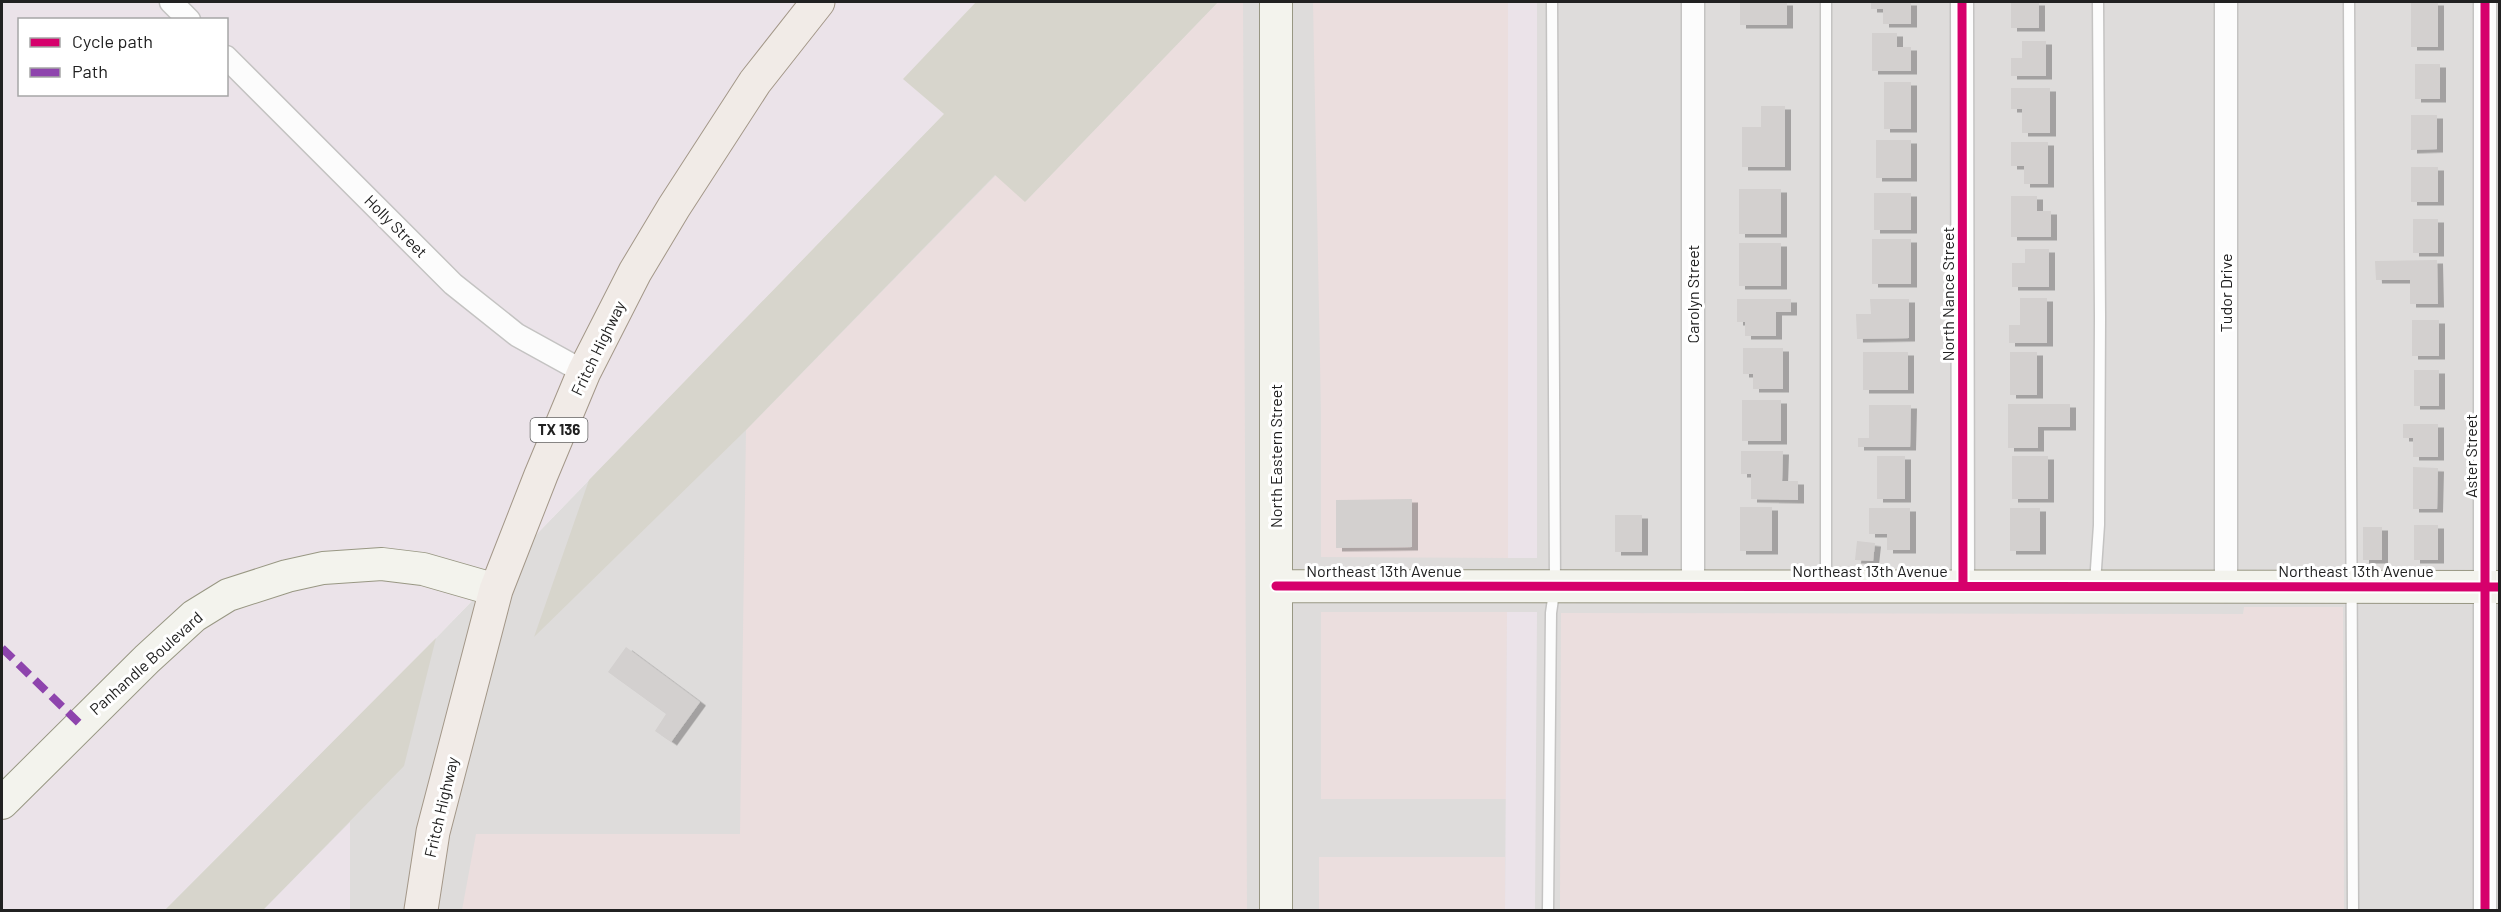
<svg xmlns="http://www.w3.org/2000/svg" width="2501" height="912" font-family="Barlow,sans-serif">
	<defs>
		<filter id="shadow"><feDropShadow dx="6" dy="3.5" stdDeviation="0" flood-color="#0004"/></filter>
	</defs>
	<rect width="100%" height="100%" fill="#eeecea"/>
	<path fill="#dedcdb" d="M976,2H2499V910H165L436,638L944,114Z"/>
	<path fill="#ebdede" d="M1218,2H1243L1247,910H462L476,834H740L746,430L996,175L1026,201Z
		M1313,2H1508V558L1321,557V412Z
		M2244,607H2343L2344,910H1560L1561,613L2243,614Z
		M1321,612H1507L1506,799H1321Z
		M1319,857H1505V910H1319Z"/>
	<path fill="#ebe3e9" fill-rule="evenodd" d="M2,2H976L904,79L944,114L436,638L165,910H2ZM20,20H226V94H20Z
		M1508,2H1537V558H1508Z
		M1507,612H1537L1535,910H1505Z
		M350,822V910H263Z"/>
	<path fill="#d7d5cc" d="M976,2H1218L1025,202L995,175L746,430L534,637L589,480L944,114L903,79Z
		M436,638L404,766L263,910H165Z"/>
	<path fill="#d3d0cf" filter="url(#shadow)" d="M1740,2H1787V25H1740Z
		M1871,2H1911V24H1883V9H1871Z
		M2011,2H2039V28H2011Z
		M2411,2H2438V47H2411Z
		M1872,33H1897V47H1911V71H1872Z
		M2022,41H2046V76H2011V58H2022Z
		M2415,64H2440V99H2415Z
		M1884,82H1911V129H1884Z
		M2011,88H2050V133H2022V109H2011Z
		M1761,106H1785V167H1742V127H1761Z
		M2411,115H2437V149L2411,150Z
		M1876,140H1911V178H1876Z
		M2011,142H2048V184H2024V166H2011Z
		M2411,167H2438V202H2411Z
		M1739,189H1781V234H1739Z
		M1874,193H1911V230H1874Z
		M2011,196H2037V211H2051V237H2011Z
		M2413,219H2438V253H2413Z
		M1872,239H1911V284H1872Z
		M1739,243H1781V286H1739Z
		M2025,249H2049V287H2012V263H2025Z
		M2437,260L2438,304H2410V280H2376L2375,261Z
		M2020,298H2047V343H2009V325H2020Z
		M1737,299H1791V312H1776V336H1745V322H1737Z
		M1870,299H1909V338L1857,339L1856,314H1871Z
		M2412,320H2439V356H2412Z
		M1743,348H1783V389H1753V374H1743Z
		M1863,352H1908V390H1863Z
		M2010,352H2037V395H2010Z
		M2414,370H2439V406H2414Z
		M1742,400H1781V441H1742Z
		M2008,404H2070V427H2038V448H2008Z
		M1869,405H1911L1910,447H1858V438H1869Z
		M2403,424H2438V457H2413V438H2403Z
		M1741,451H1783L1782,481H1798V500L1751,499V474H1741Z
		M1877,456H1905V499H1877Z
		M2012,456H2048V499H2012Z
		M2413,467L2438,468L2437,509H2413Z
		M1412,499V547L1336,548V500Z
		M1740,507H1772V551H1740Z
		M1869,508H1910V550H1887V534H1869Z
		M2010,508H2040V551H2010Z
		M1615,515H1642V552H1615Z
		M2414,525H2438V560H2414Z
		M2363,527H2382V560H2363Z
		M1857,541L1875,543L1873,561L1855,560Z
		M626,647L700,702L671,742L655,731L666,714L608,672Z"/>
	<g fill="none" stroke-linecap="round" stroke-linejoin="round">
		<defs>
			<path id="lane" d="M2349,2L2353,910
				M1826,583V2
				M2095,583L2099,525L2100,318L2098,2
				M1548,910L1551,613L1555,585L1552,2"/>
			<path id="street" d="M171,2L189,20
				M1962,2L1963,586
				M226,57L453,284L517,335L584,372
				M2226,585V2
				M1693,586V2
				M2485,910V2"/>
			<path id="secondary" d="M1276,2V910
				M1276,586L2500,587
				M2,803L147,659L194,616L228,595L287,576L323,568L382,564L423,569L496,590"/>
			<path id="primary" d="M421,910L433,832L496,590L541,475L584,372L635,272L674,207L755,82L818,2"/>
		</defs>
		<use href="#lane" stroke="#c4c3c2" stroke-width="13"/>
		<use href="#street" stroke="#c4c3c2" stroke-width="25"/>
		<use href="#secondary" stroke="#989783" stroke-width="34"/>
		<use href="#primary" stroke="#a39788" stroke-width="35"/>
		<use href="#lane" stroke="#fcfcfc" stroke-width="10"/>
		<use href="#street" stroke="#fcfcfc" stroke-width="22"/>
		<use href="#secondary" stroke="#f3f3ed" stroke-width="32"/>
		<use href="#primary" stroke="#f1ebe7" stroke-width="33"/>
		<path stroke="#8e44ad" stroke-width="8" stroke-dasharray="15 8" stroke-linecap="butt" d="M2,648L80,724"/>
		<defs>
			<path id="cycleway" d="M1962,2L1963,586
				M1276,586L2500,587
				M2485,910V2"/>
		</defs>
		<use href="#cycleway" stroke="#fff" stroke-width="13"/>
		<use href="#cycleway" stroke="#d6006c" stroke-width="9"/>
	</g>
	<g text-anchor="middle" stroke-width="6" stroke-linejoin="round" paint-order="stroke">
		<rect fill="#fff" stroke="#646464" stroke-width="1.5" x="530.5" y="418" width="57" height="24" rx="4.5"/>
		<g font-size="15" font-weight="bold" fill="#212121">
			<text x="559" y="435">TX 136</text>
		</g>
		<g font-size="16" fill="#212121" stroke="#fff">
			<text transform="translate(396 226) rotate(45)" y="6">Holly Street</text>
			<text transform="translate(2226 293) rotate(-90)" y="6">Tudor Drive</text>
			<text transform="translate(1693 294) rotate(-90)" y="6">Carolyn Street</text>
			<text transform="translate(1948 294) rotate(-90)" y="6">North Nance Street</text>
			<text transform="translate(598 348) rotate(-64)" y="6">Fritch Highway</text>
			<text transform="translate(1276 456) rotate(-90)" y="6">North Eastern Street</text>
			<text transform="translate(2471 456) rotate(-90)" y="6">Aster Street</text>
			<text x="1384" y="577">Northeast 13th Avenue</text>
			<text x="1870" y="577">Northeast 13th Avenue</text>
			<text x="2356" y="577">Northeast 13th Avenue</text>
			<text transform="translate(146 663) rotate(-42)" y="6">Panhandle Boulevard</text>
			<text transform="translate(441 807) rotate(-77)" y="6">Fritch Highway</text>
		</g>
	</g>
	<rect width="2501" height="912" fill="none" stroke="#212121" stroke-width="6"/>
	<rect x="18" y="18" width="210" height="78" fill="#ffffff" stroke="#a6a6a6" stroke-width="1.5"/>
	<rect x="30" y="38" width="30" height="9" fill="#d6006c" stroke="#a6a6a6" stroke-width="1.5"/>
	<text x="72" y="48" font-size="18" fill="#212121">Cycle path</text>
	<rect x="30" y="68" width="30" height="9" fill="#8e44ad" stroke="#a6a6a6" stroke-width="1.5"/>
	<text x="72" y="78" font-size="18" fill="#212121">Path</text>
</svg>
